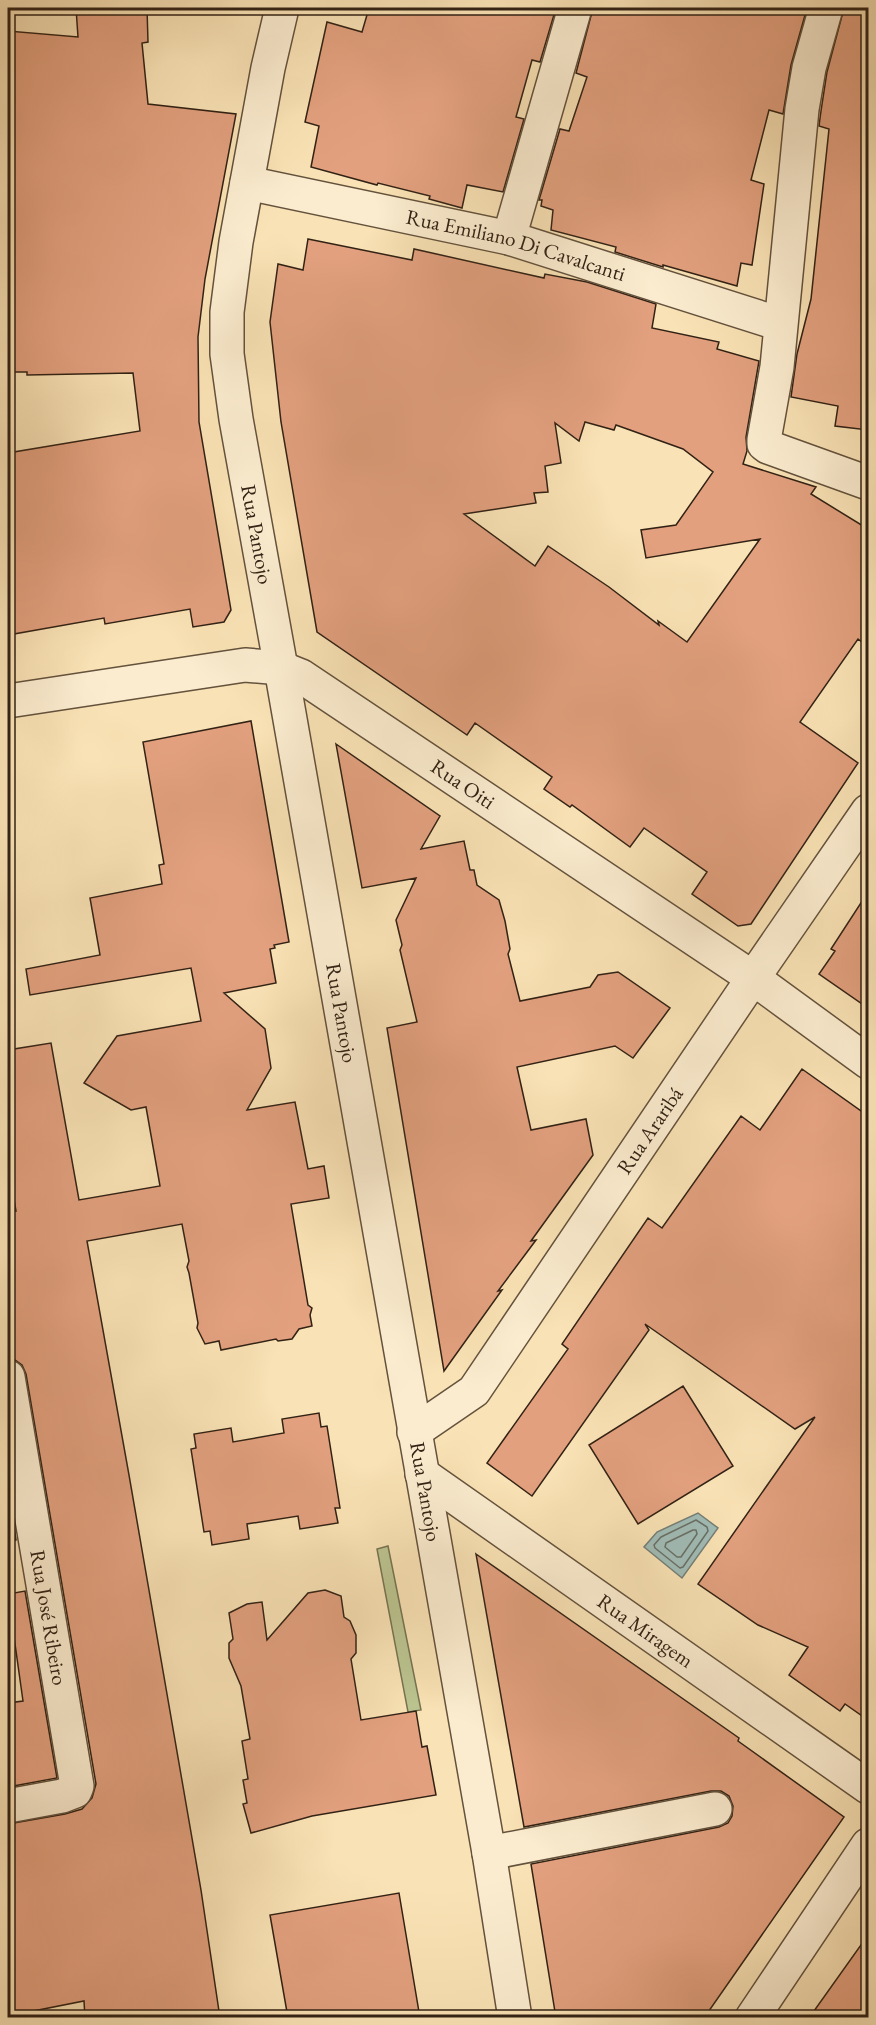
<svg xmlns="http://www.w3.org/2000/svg" width="876" height="2025" font-family="'EB Garamond',serif">
	<rect width="100%" height="100%" fill="#f9e2b5"/>
	<filter id="stains"><feTurbulence type="fractalNoise" baseFrequency=".00333" numOctaves="4"/><feColorMatrix values="0 0 0 0 .2 0 0 0 0 .09 0 0 0 0 .02 0 0 0 .5 -.17"/></filter>
	<radialGradient id="worn" r=".72"><stop offset=".6" stop-color="#630" stop-opacity="0"/><stop offset="1" stop-color="#630" stop-opacity=".3"/></radialGradient>
	<path fill="#bbc490" stroke="#767352" stroke-width="1.5" d="M388,1546L421,1710L408,1712L377,1549Z"/>
	<path fill="#a0bcb6" stroke="#747e76" stroke-width="1.5" d="M698,1513L718,1528L682,1578L644,1547L657,1532Z"/>
	<g fill="none" stroke-linecap="round" stroke-linejoin="round">
		<path stroke="#696f66" stroke-width="1.5" d="M696,1520L707,1527L708,1531L683,1567L680,1568L655,1548L654,1545L661,1537Z
			M693,1530H696L697,1534L681,1557H677L665,1547L666,1543Z"/>
	</g>
	<path fill="#e2a07e" stroke="#322215" stroke-width="1.5" fill-rule="evenodd" d="M76,8H147L148,42L142,43L148,104L236,114L205,279L198,337L199,422L231,610L224,622L193,627L190,609L105,624L104,618L8,635V453L140,431L133,373L27,375V372H8V31L78,37Z
		M369,8H556L540,62L532,60L516,117L524,119L503,192L467,185L462,208L429,199L430,196L378,183L377,185L311,167L319,126L305,122L327,22L362,32Z
		M593,8H807L791,65L783,114L769,110L751,180L764,184L752,265L741,263L737,286L663,265V267L615,252L616,247L551,230L553,210L541,206L542,200H539L560,129L569,131L587,77L576,73Z
		M844,8H868V430L835,426L838,406L791,397L797,354L811,299L829,129L819,126L821,111L827,72Z
		M308,239L412,260L414,249L544,278L545,274L587,282L656,304L652,328L719,342L717,349L759,361L746,437L747,451L743,464L816,487L811,494L868,529V647L858,639L800,722L858,763L751,924L738,926L692,894L707,872L644,828L630,847L572,805L570,807L544,789L552,777L475,723L467,735L317,632L281,422L270,322L278,264L303,270ZM585,422L614,430L616,425L683,449L713,472L676,525L641,530L646,558L760,539L687,642L658,621L659,625L609,587L548,546L535,566L464,514L536,503L534,493L548,492L545,466L561,463L555,423L579,441Z
		M251,721L289,942L274,945L275,948L270,949L276,983L224,993L265,1029L271,1068L247,1110L295,1102L308,1169L324,1166L329,1198L291,1204L308,1305L312,1308L310,1315L312,1326L299,1329L292,1339L278,1341L276,1339L221,1350L219,1341L205,1344L197,1328L198,1323L189,1273L187,1267L189,1261L182,1224L87,1241L129,1475L201,1890L220,2018H85L84,2001L8,2016V1824L65,1814L82,1809L92,1798L96,1784L26,1374L22,1365L15,1360L8,1359V1212L16,1211L8,1163V1050L51,1043L79,1200L160,1186L146,1107L131,1110L84,1083L117,1036L201,1021L191,968L30,995L26,969L100,955L90,898L162,884L159,865L164,864L143,742Z
		M336,744L440,816L421,849L464,841L470,870H474L477,885L499,900L505,921L510,949L508,954L520,1001L590,987L598,975L618,972L670,1008L633,1058L615,1046L517,1067L531,1130L586,1119L593,1155L531,1241L536,1240L498,1291L502,1290L444,1371L387,1028L417,1022L400,950L402,945L396,920L416,878L362,888Z
		M868,892V1008L819,974L835,951L831,949Z
		M802,1069L868,1116V1720L845,1704L840,1711L789,1675L808,1647L758,1625L698,1584L815,1417L795,1429L645,1324L649,1330L532,1496L487,1463L568,1349L562,1344L648,1218L662,1228L741,1116L760,1130Z
		M683,1386L733,1466L638,1524L589,1445Z
		M319,1413L321,1427L327,1426L340,1508H335L338,1523L300,1529L298,1516L247,1524L249,1539L212,1545L210,1531L204,1532L191,1449L196,1448L194,1434L231,1428L233,1442L284,1433L282,1419Z
		M8,1487L16,1540L8,1542Z
		M476,1554L739,1738L738,1741L844,1817L704,2018H556L531,1864L719,1827L728,1823L732,1816L733,1806L729,1796L721,1791H711L524,1827Z
		M325,1590L341,1596L344,1617L350,1621L356,1635V1653L351,1659L361,1720L416,1711L422,1747L427,1746L436,1795L312,1816L251,1833L243,1804L247,1803L243,1780L248,1779L242,1741L250,1739L241,1686L229,1658V1643L233,1639L229,1613L247,1604L262,1602L267,1640L308,1593Z
		M25,1591L57,1778L8,1787V1703L23,1701L8,1594Z
		M399,1893L420,2018H288L270,1915Z
		M868,1935V2018H809Z"/>
	<g fill="none" stroke-linecap="round" stroke-linejoin="round">
		<defs>
			<g id="street">
				<path id="s1" d="M282,8L268,68L236,242L227,312V354L236,419L281,668L489,1853L515,2018"/>
				<path d="M826,8L809,68L802,109L777,367L764,440V444L768,447L868,483"/>
				<path id="s2" d="M247,183L509,238L780,324"/>
				<path d="M509,238L575,8"/>
				<path id="s3" d="M8,701L245,665L281,668L301,676L753,978L868,1062"/>
				<path id="s4" d="M8,1377L77,1786L75,1791L62,1796L8,1806"/>
				<path id="s5" d="M414,1432L474,1391L753,978L868,811"/>
				<path id="s6" d="M422,1474L868,1787"/>
				<path d="M489,1853L715,1809"/>
				<path d="M752,2018L868,1845"/>
			</g>
		</defs>
		<use href="#street" stroke="#64523d" stroke-width="36"/>
		<use href="#street" stroke="#fbeccf" stroke-width="33"/>
	</g>
	<g text-anchor="middle" stroke-width="6" stroke-linejoin="round" paint-order="stroke">
		<g font-size="21" fill="#322215" stroke="#fbeccf">
			<text dy="7" stroke="none"><textPath href="#s2" startOffset="276">Rua Emiliano Di Cavalcanti</textPath></text>
			<text dy="7" stroke="none"><textPath href="#s1" startOffset="534">Rua Pantojo</textPath></text>
			<text dy="7" stroke="none"><textPath href="#s3" startOffset="492">Rua Oiti</textPath></text>
			<text dy="7" stroke="none"><textPath href="#s1" startOffset="1020">Rua Pantojo</textPath></text>
			<text dy="7" stroke="none"><textPath href="#s5" startOffset="387">Rua Araribá</textPath></text>
			<text dy="7" stroke="none"><textPath href="#s1" startOffset="1506">Rua Pantojo</textPath></text>
			<text dy="7" stroke="none"><textPath href="#s4" startOffset="244">Rua José Ribeiro</textPath></text>
			<text dy="7" stroke="none"><textPath href="#s6" startOffset="273">Rua Miragem</textPath></text>
		</g>
	</g>
	<rect width="876" height="2025" fill="none" stroke="#f9e2b5" stroke-width="30"/>
	<rect x="9" y="9" width="858" height="2007" fill="none" stroke="#322215" stroke-width="3"/>
	<rect x="15" y="15" width="846" height="1995" fill="none" stroke="#322215" stroke-width="1.5"/>
	<rect width="100%" height="100%" filter="url(#stains)"/>
	<rect width="100%" height="100%" fill="url(#worn)"/>
</svg>
